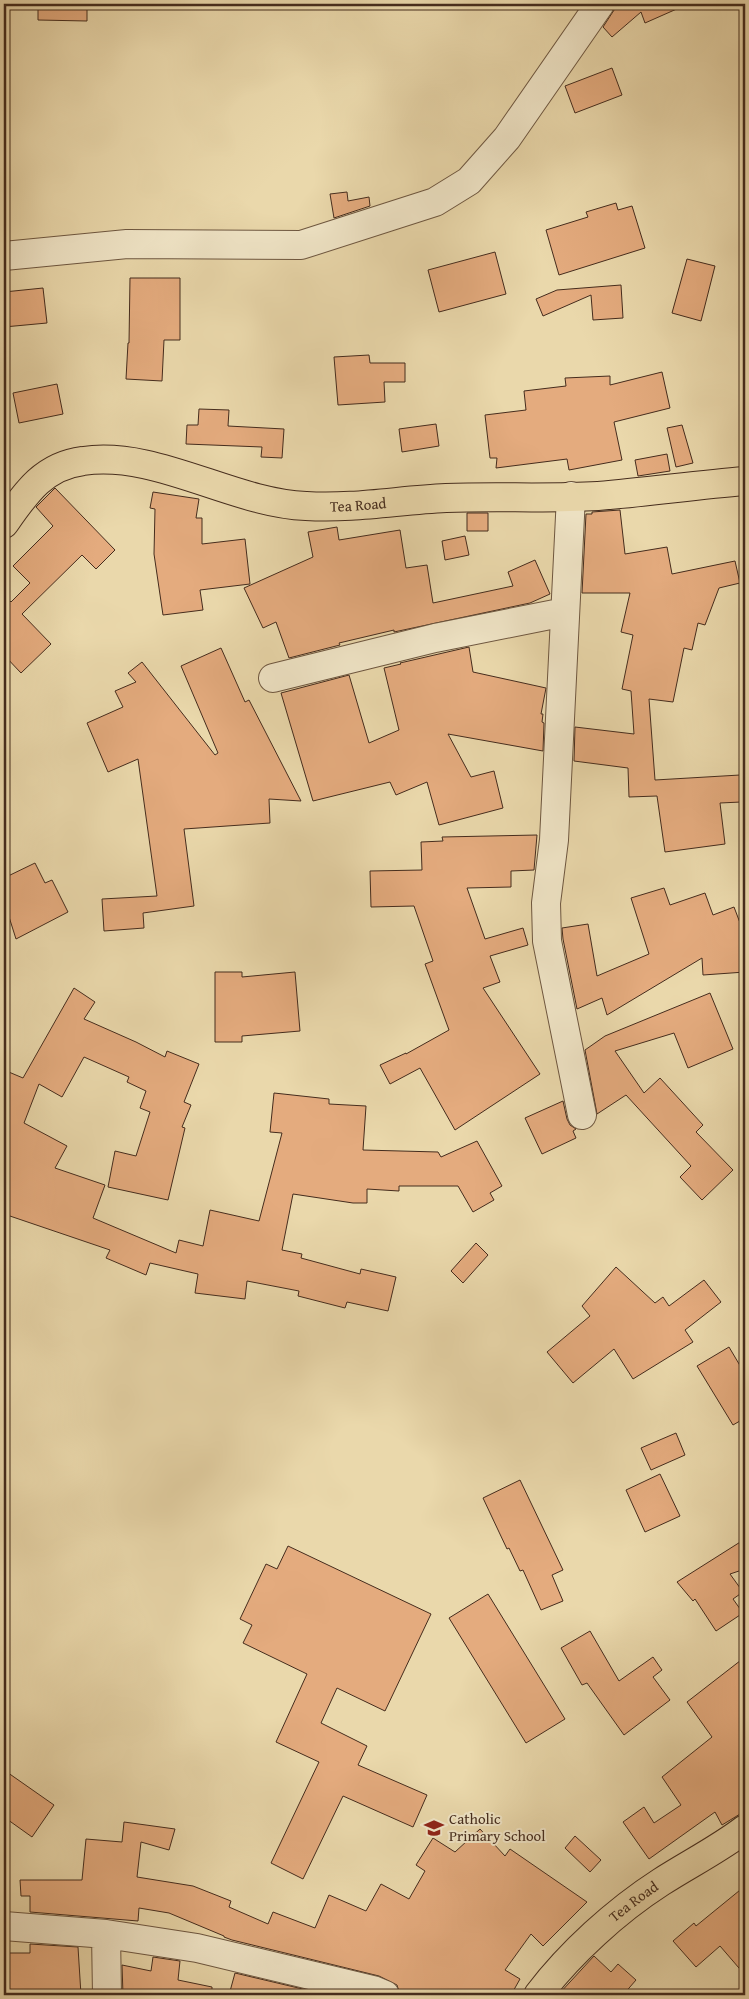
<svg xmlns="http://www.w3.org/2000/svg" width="749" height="1999" font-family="'Gentium Book Plus',serif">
	<rect width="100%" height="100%" fill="#ead8ab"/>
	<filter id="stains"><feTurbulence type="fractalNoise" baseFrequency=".004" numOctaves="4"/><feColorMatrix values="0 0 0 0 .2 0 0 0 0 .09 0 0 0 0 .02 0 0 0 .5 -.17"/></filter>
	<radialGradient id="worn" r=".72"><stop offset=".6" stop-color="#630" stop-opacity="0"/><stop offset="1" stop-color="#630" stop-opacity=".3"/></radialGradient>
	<path fill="#e4ab7e" stroke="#452c1d" d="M38,4H87V21L38,20Z
		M618,4H688L645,23L641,12L612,37L603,27Z
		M612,68L622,95L575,113L565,86Z
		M347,192L348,201L369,197L370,206L334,218L330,194Z
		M616,203L618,210L632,206L645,248L559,275L546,230L588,217L586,212Z
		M495,252L506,294L439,312L428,270Z
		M687,259L715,266L701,321L672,313Z
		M130,278H180V340H164L162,381L126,379L128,343H129Z
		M621,285L623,318L593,320L591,295L543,316L536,299L557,290Z
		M43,288L47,323L4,327V292Z
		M369,355L370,363H405V382H384L385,402L338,405L334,357Z
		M662,372L670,408L614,422L622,460L569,470L567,459L496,468L497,458H490L485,415L526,410L524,391L566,386L565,378L610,376V385Z
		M57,384L63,414L19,423L13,393Z
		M199,409L229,410L228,426L284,429L282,458L261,457L262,447L186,444L187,425H198Z
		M436,424L439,446L402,452L399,429Z
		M682,425L693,463L676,467L667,428Z
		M667,454L670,471L638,476L635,460Z
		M55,488L115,550L96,569L82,555L22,614L51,644L21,673L4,655V595L11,602L30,583L13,566L53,526L36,507Z
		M153,492L199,499L196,518H202V544L245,539L250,584L200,590L203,610L163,615L154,554L155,509L150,508Z
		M620,510L625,554L667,547L672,574L735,561L740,583L719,588L705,625L698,623L692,650L684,648L673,702L649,699L655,780L740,775L741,802L720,803L725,844L665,852L657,796L629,797L628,768L574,761L575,727L634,734L631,691L622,689L633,635L621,632L630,593H582L586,514H592V512Z
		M467,513H488V531H467Z
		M337,527L339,540L400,530L406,568L427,565L433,603L513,586L508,572L535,560L550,594L530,603L394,632V630L339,643L340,645L289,658L276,622L263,628L244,588L313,557L308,532Z
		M465,536L469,555L445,560L442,541Z
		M469,647L473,672L546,688L541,714H543L542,722L544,723L543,751L448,734L471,777L494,771L503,808L439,825L427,782L396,795L390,782L313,801L281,693L349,675L369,743L399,730L384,668L401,664L400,663Z
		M221,648L245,702L249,700L301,801L269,799L270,823L184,829L194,906L143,913L144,928L104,931L102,899L157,896L138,759L108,772L87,723L123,707L115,691L136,682L128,673L142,662L215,755L218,753L181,666Z
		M537,835L534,870L511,871V887L467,888L485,939L523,928L528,945L490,956L500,982L483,988L540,1074L455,1130L420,1068L390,1084L380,1065L406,1053V1054L449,1030L425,964L433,961L414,906L371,907L370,871L422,870L421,842L443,841L442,837Z
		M35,863L45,883L52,880L68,912L16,939L4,901V878Z
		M664,888L670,905L705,893L713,915L734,907L745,936V972L703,975L702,958L607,1015L602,998L577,1009L563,939L562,928L588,924L597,976L649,954L631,898Z
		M215,972H242V977L295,972L300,1031L242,1036V1042H215Z
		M74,988L95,1002L84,1019L136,1042L165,1057L167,1051L199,1064L184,1102L191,1105L182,1127L185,1128L168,1200L108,1187L115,1151L136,1156L150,1112L140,1108L146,1091L127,1082L129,1077L84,1057L62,1097L39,1084L24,1123L67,1146L55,1168L105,1185L93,1218L176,1253L179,1240L203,1246L210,1210L259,1221L282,1133L270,1132L274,1093L329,1099V1104L366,1106L363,1150L438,1152L441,1157L477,1141L502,1186L490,1193L494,1200L473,1212L458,1186H399V1191L367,1189V1203H353L293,1194L282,1250L302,1254L301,1258L360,1274L361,1269L396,1277L388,1311L347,1302L345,1308L298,1296L299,1291L247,1281L245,1299L195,1293L198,1274L150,1263L146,1275L106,1258L110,1250L4,1214V1070L23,1078Z
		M710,993L733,1049L688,1068L674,1033L615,1051L644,1093L660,1078L703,1125L696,1132L733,1170L702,1200L680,1177L691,1166L626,1095L597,1114L585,1050L605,1036Z
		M563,1101L567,1119L570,1125L576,1129L573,1131L576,1138L542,1154L525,1118Z
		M476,1243L488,1255L463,1283L451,1271Z
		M616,1267L655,1303L663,1297L669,1306L704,1280L721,1302L685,1330L693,1342L633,1379L614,1349L573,1383L547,1352L590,1316L582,1306Z
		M729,1347L745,1374V1418L733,1425L697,1366Z
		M676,1433L685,1455L651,1470L641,1448Z
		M660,1474L680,1516L645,1532L626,1490Z
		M520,1480L563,1570L552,1575L563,1601L541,1610L523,1570L520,1571L509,1548L507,1549L483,1498Z
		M745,1539V1569L730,1574L743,1592L733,1599L743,1613L716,1631L695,1599L693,1601L677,1582Z
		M288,1546L431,1614L385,1711L337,1688L321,1723L367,1746L358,1765L427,1795L413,1827L343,1796L303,1879L271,1863L319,1762L276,1742L307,1674L243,1643L252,1625L240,1619L266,1564L277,1569Z
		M488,1594L565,1719L526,1743L449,1618Z
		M590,1631L619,1681L653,1657L662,1670L653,1677L670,1700L624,1735L587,1683L582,1685L561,1648Z
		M745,1657V1811L722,1825L715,1812L649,1859L623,1822L644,1807L654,1823L681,1805L662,1777L712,1737L687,1702Z
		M4,1770L54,1805L32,1837L4,1817Z
		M124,1822L175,1829L169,1850L141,1842L137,1877L193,1886L231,1901L229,1907L268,1924L273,1912L315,1928L329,1895L366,1911L381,1884L409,1899L425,1871L416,1865L433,1838L455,1852L480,1829L505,1856L510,1849L587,1902L543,1946L531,1934L505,1970L520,1979L511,1995H400L397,1985L379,1976L232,1940L224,1937V1936L169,1913L139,1908L138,1921L30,1912V1896H21L20,1880H82L86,1839L122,1842Z
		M575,1836L601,1860L590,1872L565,1848Z
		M745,1886V1975L720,1946L696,1967L673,1941L694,1923L696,1926Z
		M30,1944L78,1947L81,1995H4V1953H30Z
		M594,1956L611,1972L618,1964L636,1980L623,1995H558Z
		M153,1957L180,1961L178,1980L212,1987V1995H123L122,1965L151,1971Z
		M235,1973L328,1995H229Z"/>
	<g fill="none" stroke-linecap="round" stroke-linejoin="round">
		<defs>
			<path id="minor" d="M4,256L127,244L301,245L435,202L469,181L507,138L600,4
				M571,496L554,840L546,903L547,941L582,1115
				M273,678L435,638L565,612
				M4,1926L106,1934L197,1948L373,1990L385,1995
				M106,1934L107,1995"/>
			<g id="major">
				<path id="s1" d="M4,524C25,494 43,466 83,461C156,450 232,503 306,506C353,509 400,500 446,498C497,496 548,499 598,496C647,492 696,485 745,481"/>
				<path id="s2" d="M538,1995C570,1953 616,1911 661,1882C689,1864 719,1849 745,1829"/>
			</g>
		</defs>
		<use href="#minor" stroke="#6e5740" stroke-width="30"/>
		<use href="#major" stroke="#452c1d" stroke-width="30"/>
		<use href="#minor" stroke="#f1e6c8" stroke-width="28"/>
		<use href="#major" stroke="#ead8ab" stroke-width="28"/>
	</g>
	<defs>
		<symbol id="school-bare" viewBox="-9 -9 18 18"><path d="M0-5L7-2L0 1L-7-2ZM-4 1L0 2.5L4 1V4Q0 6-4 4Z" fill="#8f2418" stroke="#f1e6c8" stroke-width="2.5" paint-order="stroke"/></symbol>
	</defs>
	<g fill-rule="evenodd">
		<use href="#school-bare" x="420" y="1814" width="28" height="28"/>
	</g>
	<g text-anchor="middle" stroke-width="4" stroke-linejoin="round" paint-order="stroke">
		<g font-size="15" fill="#452c1d" stroke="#f1e6c8">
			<text dy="5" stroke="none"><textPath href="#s1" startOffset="386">Tea Road</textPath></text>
			<text dy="5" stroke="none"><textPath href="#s2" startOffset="134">Tea Road</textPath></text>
		</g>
		<g font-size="15" fill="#452c1d" stroke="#f1e6c8" text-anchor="start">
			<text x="449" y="1824">Catholic<tspan x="449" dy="17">Primary School</tspan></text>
		</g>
	</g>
	<rect width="749" height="1999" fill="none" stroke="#ead8ab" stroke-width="20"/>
	<rect x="5" y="5" width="739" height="1989" fill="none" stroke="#452c1d" stroke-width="2.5"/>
	<rect x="10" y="10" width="729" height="1979" fill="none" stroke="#452c1d"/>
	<rect width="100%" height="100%" filter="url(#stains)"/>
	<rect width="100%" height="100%" fill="url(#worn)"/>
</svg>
